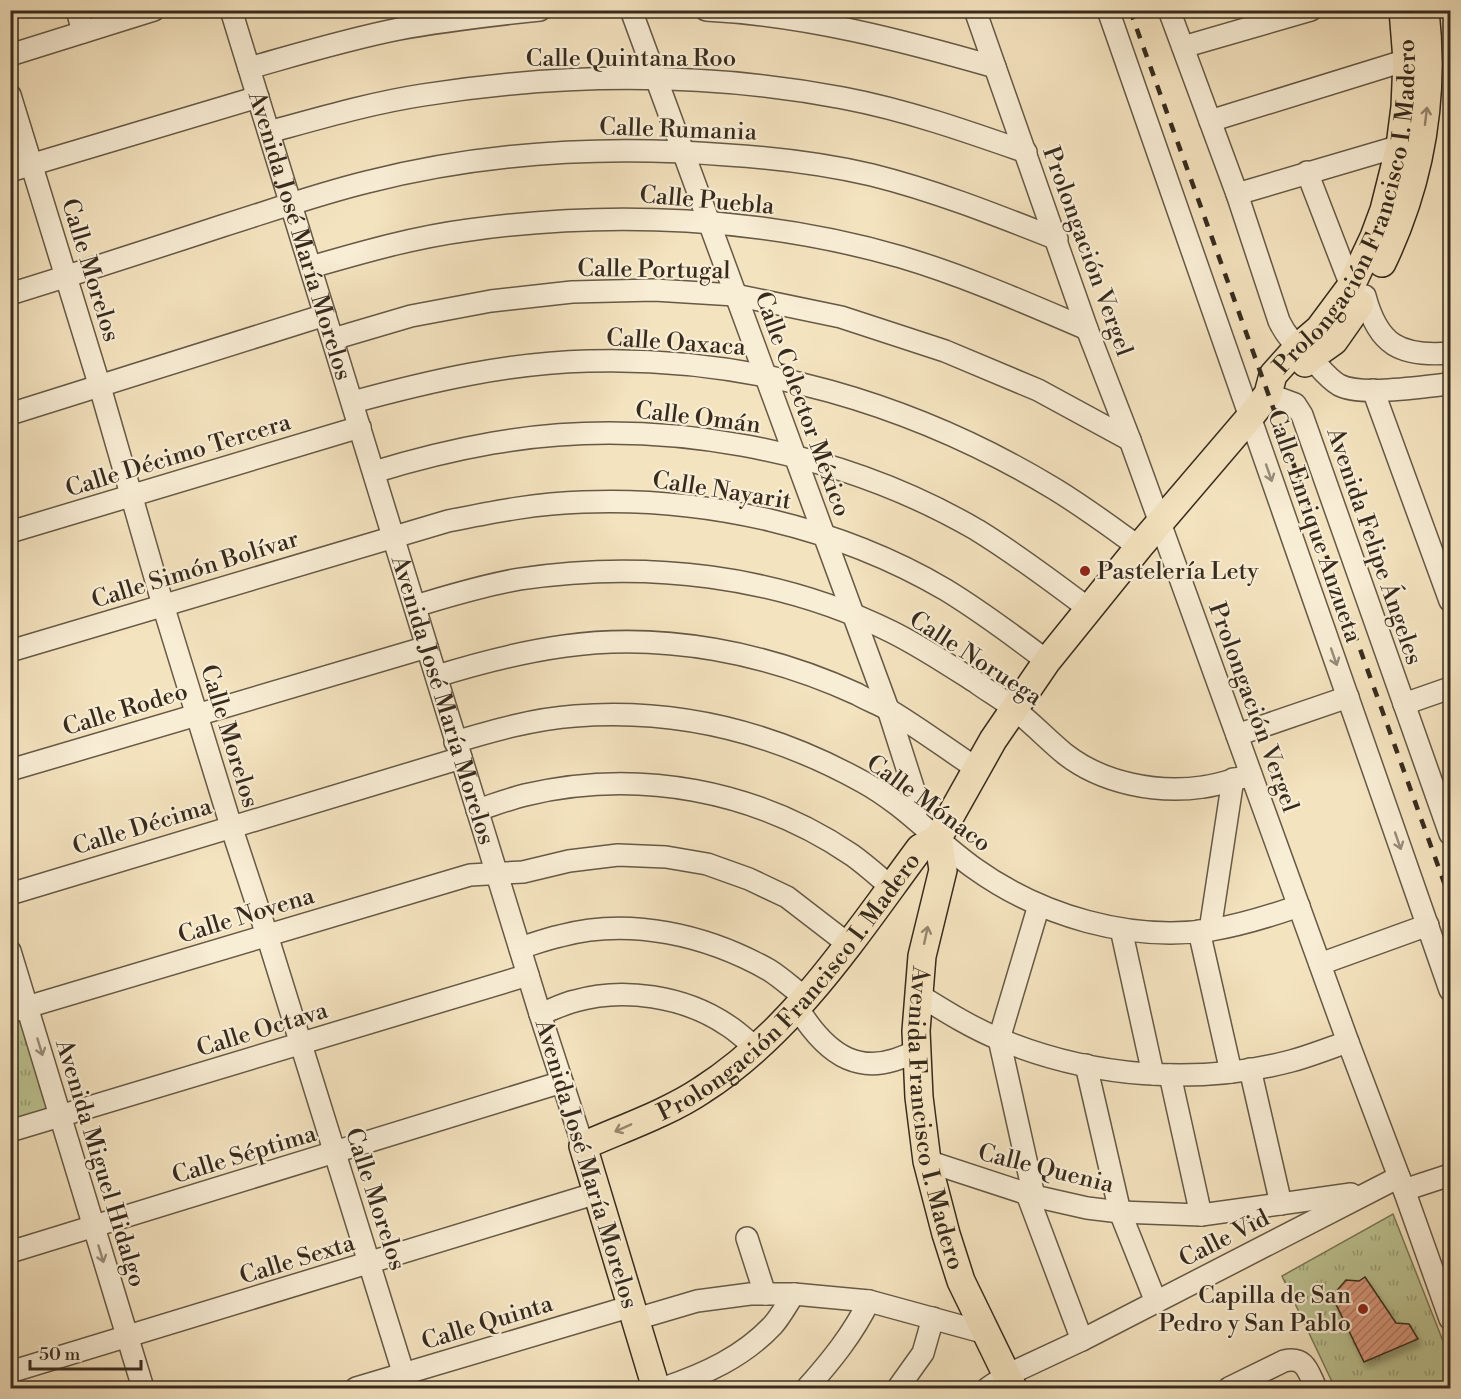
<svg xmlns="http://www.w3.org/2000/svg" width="1461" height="1399" font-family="'Libre Bodoni',serif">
	<defs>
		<pattern id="park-tufts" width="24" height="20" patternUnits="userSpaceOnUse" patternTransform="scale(1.5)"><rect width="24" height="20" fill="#bcc391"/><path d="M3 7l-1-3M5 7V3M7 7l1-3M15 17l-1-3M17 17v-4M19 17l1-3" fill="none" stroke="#9a9f76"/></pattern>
		<pattern id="building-hatch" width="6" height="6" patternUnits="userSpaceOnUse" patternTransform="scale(1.5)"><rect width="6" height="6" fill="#d9987c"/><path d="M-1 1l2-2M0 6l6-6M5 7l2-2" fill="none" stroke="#b17c65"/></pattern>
		<filter id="shadow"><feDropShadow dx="3.5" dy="6" stdDeviation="3" flood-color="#0004"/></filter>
	</defs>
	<rect width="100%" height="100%" fill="#f4e3bf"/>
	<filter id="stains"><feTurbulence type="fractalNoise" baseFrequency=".00333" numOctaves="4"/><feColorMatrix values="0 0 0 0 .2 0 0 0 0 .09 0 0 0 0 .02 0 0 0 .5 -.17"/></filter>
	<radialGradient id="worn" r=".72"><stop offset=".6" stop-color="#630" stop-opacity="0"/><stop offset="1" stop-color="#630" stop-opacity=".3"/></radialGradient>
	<path fill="url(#park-tufts)" stroke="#7a7758" stroke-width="1.5" d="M26,1011L56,1113L11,1128V1016Z
		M1393,1214L1450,1359V1388H1335L1282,1276Z"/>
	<path fill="url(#building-hatch)" stroke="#372b1e" stroke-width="1.5" filter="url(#shadow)" d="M1365,1277L1396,1323L1409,1324L1418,1339L1364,1362L1332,1296L1346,1280L1359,1281Z"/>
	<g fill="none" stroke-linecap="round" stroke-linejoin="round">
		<defs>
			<g id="minor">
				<path d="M77,10L83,32"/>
				<path id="s1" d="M231,10L540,1014L583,1146"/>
				<path d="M631,10L888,709L913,787L916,818"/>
				<path d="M706,10C805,15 901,40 995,67"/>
				<path d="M975,10L1087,329L1130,440L1348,1042L1404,1190L1450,1319"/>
				<path d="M1108,10L1450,990"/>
				<path d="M1169,10L1237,194L1279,321C1287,338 1295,344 1309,356C1319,366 1327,378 1339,385C1362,397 1423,386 1450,384"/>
				<path d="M1183,47L1311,10"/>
				<path d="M10,55L154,10"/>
				<path d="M249,68C299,54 348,39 399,29C446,20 493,15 540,10"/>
				<path d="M10,95L100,387L163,605L231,826L267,935L408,1388"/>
				<path d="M1210,121L1407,60"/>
				<path d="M269,132C320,118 371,103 423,95C562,73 705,72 843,98C906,110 966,131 1026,152"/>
				<path d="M10,171L258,97"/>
				<path d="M1307,172L1351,286L1356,293"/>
				<path d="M1237,194L1400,146"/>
				<path d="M311,267C363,252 415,237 469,230C612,210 762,217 901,257C965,276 1026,303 1087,329"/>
				<path d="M10,294C81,272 152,249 222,226C270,211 318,194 367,182C485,152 606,145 728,155C776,158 825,164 872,175C936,191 996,215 1057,239"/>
				<path d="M1365,296C1378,345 1400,357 1450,353"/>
				<path d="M333,339L411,316L491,301L572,292L654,290L735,295L841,317L945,351L1038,390L1130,440"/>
				<path d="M1373,390L1450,601"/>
				<path d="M1268,394L1295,404L1302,415L1450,834"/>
				<path d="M353,402C430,381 508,363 588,361C751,356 914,404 1053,488C1083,506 1111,527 1139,547"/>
				<path d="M10,414L325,315"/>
				<path d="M374,472C413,460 453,450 493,443C654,415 836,448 977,530C1016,554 1052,581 1089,609"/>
				<path d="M10,532L360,427"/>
				<path d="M415,606C449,596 484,585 520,579C645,560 778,575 892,632C922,647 949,665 977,683C989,692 1003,699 1014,709C1032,723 1048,740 1065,754C1102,783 1157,794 1203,787C1219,785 1235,779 1251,775"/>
				<path d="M10,651L448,521C493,512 538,503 583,502C708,497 839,527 946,590C982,612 1014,636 1047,661"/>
				<path d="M437,676C479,663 521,652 565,646C663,632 768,653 857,694C867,700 879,704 889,710C919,728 947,749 976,768"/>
				<path d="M1404,704L1450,688"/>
				<path d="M1237,735L1348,697"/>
				<path d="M455,742C495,730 534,719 575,716C679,708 773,732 863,782C905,805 936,841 974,868C1041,916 1130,942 1211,930C1241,925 1270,916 1299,906"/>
				<path d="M10,770L427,647"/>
				<path d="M477,810C493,805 509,799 525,795C638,768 756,790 852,855C866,865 878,876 891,887"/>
				<path d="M10,894L461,758"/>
				<path d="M1121,929L1153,1074"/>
				<path d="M1210,930L1233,779"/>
				<path d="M1199,931L1231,1072"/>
				<path d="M520,948C533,944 546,939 560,936C630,917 707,935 769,970C782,978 793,989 806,998"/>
				<path d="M10,951L143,1388"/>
				<path d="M1320,964L1428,925"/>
				<path d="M919,995C945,1011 970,1027 999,1039C1090,1077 1196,1086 1291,1061C1310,1056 1329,1048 1348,1042"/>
				<path d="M797,1007C827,1056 862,1081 917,1050"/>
				<path d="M10,1012L470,875L523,872L569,861L618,855L666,857L707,864L749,879L787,897L848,944"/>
				<path d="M540,1014C551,1010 563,1004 575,1001C623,987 684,996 727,1025C737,1031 746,1040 756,1048"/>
				<path d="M1086,1065L1120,1212L1156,1302"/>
				<path d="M1250,1069L1281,1204"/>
				<path d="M1170,1075L1201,1215"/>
				<path d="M10,1131L528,975"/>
				<path d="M927,1161L1034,1196L1087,1208L1120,1212L1201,1215L1351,1194"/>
				<path d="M1404,1190L1450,1175"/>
				<path d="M1027,1194L1082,1340"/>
				<path d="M1034,1196L999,1039L1039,905"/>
				<path d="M747,1238L765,1294"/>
				<path d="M10,1252L562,1082"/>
				<path d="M636,1319L697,1301L750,1294H794L869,1301L986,1333"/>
				<path d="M10,1372L597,1193"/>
				<path d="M356,1388L632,1306"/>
				<path d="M664,1388C705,1374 743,1357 773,1325C781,1316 787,1304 794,1294"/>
				<path d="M807,1388C831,1361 853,1334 869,1301"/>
				<path d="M898,1388L923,1353L933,1318"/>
				<path d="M988,1388L1007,1375L1082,1340L1399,1177"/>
				<path d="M1229,1388L1284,1361C1306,1356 1308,1372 1316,1388"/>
			</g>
			<g id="major">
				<path d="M1382,263C1420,184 1435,98 1425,10"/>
				<path d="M1305,363L1310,358L1334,341L1360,304"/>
				<path id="s2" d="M938,838L943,870L922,956L916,1031L919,1097L927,1161L946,1234L961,1281L1013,1388"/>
				<path id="s3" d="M656,1388L583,1146C621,1129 668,1113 702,1090C794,1031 856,934 920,848L938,838L993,740L1047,661L1139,547L1250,417L1268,394L1273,375L1298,347L1319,329L1351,286L1374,237L1384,210L1400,146L1405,107L1407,60L1403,10"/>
			</g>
		</defs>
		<use href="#minor" stroke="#665946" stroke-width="24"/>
		<use href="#major" stroke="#372b1e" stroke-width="30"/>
		<use href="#minor" stroke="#f8edd5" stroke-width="21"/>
		<use href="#major" stroke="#f4e3bf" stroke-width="27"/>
		<path stroke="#372b1e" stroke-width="4.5" stroke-dasharray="10 10" stroke-linecap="butt" d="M1130,10L1450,899"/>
	</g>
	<defs><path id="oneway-shaft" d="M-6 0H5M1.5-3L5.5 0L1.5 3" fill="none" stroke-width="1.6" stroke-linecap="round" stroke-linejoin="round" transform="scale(1.5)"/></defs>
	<g stroke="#96876e">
		<use href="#oneway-shaft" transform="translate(1426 116) rotate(-83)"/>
		<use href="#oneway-shaft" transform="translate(926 935) rotate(-78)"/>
		<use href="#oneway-shaft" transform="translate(623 1128) rotate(156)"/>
	</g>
	<g stroke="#988c7a">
		<use href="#oneway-shaft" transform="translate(1269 473) rotate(71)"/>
		<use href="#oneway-shaft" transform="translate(1334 657) rotate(71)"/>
		<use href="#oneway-shaft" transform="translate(1398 841) rotate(71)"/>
		<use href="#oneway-shaft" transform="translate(40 1047) rotate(73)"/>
		<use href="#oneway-shaft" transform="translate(101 1254) rotate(73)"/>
	</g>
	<g fill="#8f2418" stroke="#f8edd5" stroke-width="2">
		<circle cx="1085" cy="571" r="6"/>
		<circle cx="1363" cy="1309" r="6"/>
	</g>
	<g text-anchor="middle" stroke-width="4.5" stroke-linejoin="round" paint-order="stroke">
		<g font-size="24" fill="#372b1e" stroke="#f8edd5">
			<text x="631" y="66">Calle Quintana Roo</text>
			<text transform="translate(678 129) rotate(2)" y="8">Calle Rumania</text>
			<text transform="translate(707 200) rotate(5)" y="8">Calle Puebla</text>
			<text dy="8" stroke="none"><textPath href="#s3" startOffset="1498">Prolongación Francisco I. Madero</textPath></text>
			<text dy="8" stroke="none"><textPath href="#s1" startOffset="236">Avenida José María Morelos</textPath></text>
			<text transform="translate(1088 251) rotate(70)" y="8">Prolongación Vergel</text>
			<text transform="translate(654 269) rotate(1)" y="8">Calle Portugal</text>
			<text transform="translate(91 270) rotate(73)" y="8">Calle Morelos</text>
			<text transform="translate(676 342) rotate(4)" y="8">Calle Oaxaca</text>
			<text transform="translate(803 404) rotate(70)" y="8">Calle Colector México</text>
			<text transform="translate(698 417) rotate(7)" y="8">Calle Omán</text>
			<text transform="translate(178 455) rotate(-17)" y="8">Calle Décimo Tercera</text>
			<text transform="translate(722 490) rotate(9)" y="8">Calle Nayarit</text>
			<text transform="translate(1315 526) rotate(71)" y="8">Calle Enrique Anzueta</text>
			<text transform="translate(1375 546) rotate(71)" y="8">Avenida Felipe Ángeles</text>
			<text transform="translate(195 569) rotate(-17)" y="8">Calle Simón Bolívar</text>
			<text transform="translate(976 658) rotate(33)" y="8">Calle Noruega</text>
			<text dy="8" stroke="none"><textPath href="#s1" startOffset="722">Avenida José María Morelos</textPath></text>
			<text transform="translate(1254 707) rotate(70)" y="8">Prolongación Vergel</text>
			<text transform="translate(125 709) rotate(-17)" y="8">Calle Rodeo</text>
			<text transform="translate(230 736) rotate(73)" y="8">Calle Morelos</text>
			<text transform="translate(929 803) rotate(36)" y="8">Calle Mónaco</text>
			<text transform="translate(142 826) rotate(-17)" y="8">Calle Décima</text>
			<text transform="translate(246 915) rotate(-17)" y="8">Calle Novena</text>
			<text dy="8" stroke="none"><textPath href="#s3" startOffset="519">Prolongación Francisco I. Madero</textPath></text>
			<text transform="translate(262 1029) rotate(-17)" y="8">Calle Octava</text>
			<text dy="8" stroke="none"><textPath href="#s2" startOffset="285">Avenida Francisco I. Madero</textPath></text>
			<text transform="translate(244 1154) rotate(-17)" y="8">Calle Séptima</text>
			<text transform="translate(101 1163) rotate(73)" y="8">Avenida Miguel Hidalgo</text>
			<text transform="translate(587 1164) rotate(73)" y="8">Avenida José María Morelos</text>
			<text transform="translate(1046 1168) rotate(14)" y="8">Calle Quenia</text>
			<text transform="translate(376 1199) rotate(72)" y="8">Calle Morelos</text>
			<text transform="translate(1224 1238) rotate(-27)" y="8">Calle Vid</text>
			<text transform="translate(297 1259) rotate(-17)" y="8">Calle Sexta</text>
			<text transform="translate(487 1322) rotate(-17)" y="8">Calle Quinta</text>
		</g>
		<g font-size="24" fill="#372b1e" stroke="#f8edd5" text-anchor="start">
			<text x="1097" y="579">Pastelería Lety</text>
			<text x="1351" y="1303" text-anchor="end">Capilla de San<tspan x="1351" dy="28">Pedro y San Pablo</tspan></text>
		</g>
	</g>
	<rect width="1461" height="1399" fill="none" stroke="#f4e3bf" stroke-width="36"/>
	<rect x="12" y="12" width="1437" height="1375" fill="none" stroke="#372b1e" stroke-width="3"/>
	<rect x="18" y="18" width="1425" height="1363" fill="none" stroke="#372b1e" stroke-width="1.5"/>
	<path d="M30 1360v9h111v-9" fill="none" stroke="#372b1e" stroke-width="3"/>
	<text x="39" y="1360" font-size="18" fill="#372b1e" stroke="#f8edd5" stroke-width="4.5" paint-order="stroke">50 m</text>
	<rect width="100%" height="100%" filter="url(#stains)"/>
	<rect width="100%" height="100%" fill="url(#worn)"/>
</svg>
